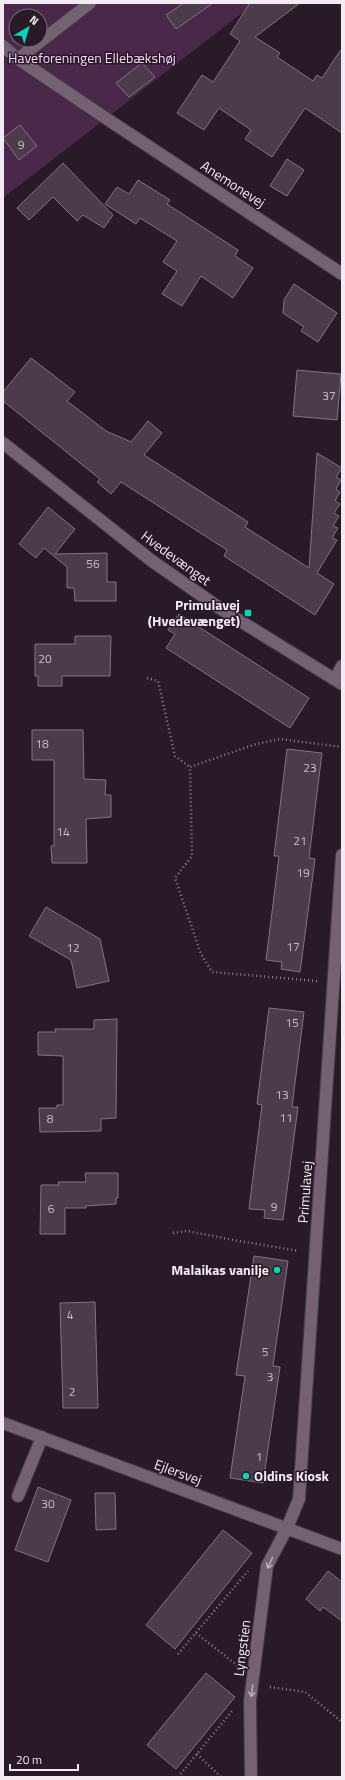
<svg xmlns="http://www.w3.org/2000/svg" width="345" height="1780" font-family="'Titillium Web',sans-serif">
	<rect width="100%" height="100%" fill="#291a28"/>
	<path fill="#492849" fill-rule="evenodd" d="M3,3H255L3,198ZM16,16H40V40H16Z"/>
	<path fill="#4b3b4b" stroke="#857384" d="M184,3H213L176,29L166,15Z
		M250,3H300L255,37L280,53L277,57L313,81L317,75L322,78L342,48V133L305,108L272,157L245,139L251,130L219,108L204,130L177,113L202,75L213,82L240,41L230,34Z
		M142,63L155,77L129,97L116,83Z
		M20,125L37,146L19,160L3,138Z
		M287,159L304,170L287,196L270,186Z
		M63,163L113,215L104,228L83,215L77,221L53,197L29,220L17,208Z
		M138,180L170,200L167,204L238,250L235,256L253,268L233,298L201,276L182,306L162,294L177,271L163,262L177,241L140,218L136,224L105,204L117,187L129,194Z
		M294,284L337,313L318,342L301,331L304,327L283,313L284,300Z
		M31,358L75,392L67,401L106,431L131,442L148,421L162,433L144,455L248,522L245,527L309,568L317,453L342,468L336,477L341,480L336,489L340,492L335,501L340,504L334,513L339,516L333,526L338,528L332,538L337,540L317,573L334,584L315,615L224,556L227,550L121,482L111,494L97,482L100,479L3,401V392Z
		M297,370L341,374L337,420L293,416Z
		M48,507L75,529L55,554L107,553V582H116V601H75L74,588H67V567L44,548L36,558L19,544Z
		M179,614L309,698L290,728L166,648L175,634L168,630Z
		M75,636H111L110,676H62V686H38V676H35V644H75Z
		M32,730H83L84,779L106,780L105,795H111V817L86,819L87,863H52L51,846H54V760H32Z
		M287,749L322,753L309,858L315,859L300,972L281,969L282,962L266,960L279,856H274Z
		M46,907L100,939L109,981L77,988L71,960L29,936Z
		M269,1008L304,1012L292,1107H298L283,1220L264,1218L265,1210L249,1209L262,1105L257,1104Z
		M117,1019L116,1118L101,1119V1131L40,1132L39,1108H57V1105H63V1056L38,1055V1032H56L55,1029H94V1020Z
		M85,1173H118V1198H116V1204L86,1206V1208H65V1234H40L41,1185H59L58,1182H86Z
		M254,1256L288,1261L273,1366L280,1367L263,1483L230,1478L245,1376L236,1375Z
		M95,1302L98,1408H63L60,1303Z
		M38,1487L71,1500L48,1562L15,1550Z
		M95,1493H115L116,1529L96,1530Z
		M223,1530L252,1553L175,1649L146,1625Z
		M328,1571L342,1582V1621L323,1607L320,1611L306,1599Z
		M206,1673L235,1697L176,1769L147,1745Z"/>
	<g fill="none" stroke-linecap="round" stroke-linejoin="round">
		<defs>
			<path id="minor" d="M3,46L18,59L107,119L342,274
				M18,59L90,3
				M3,443L152,561L221,609L342,684
				M335,679L342,666
				M3,1423L342,1549
				M18,1496L42,1437
				M251,1777L250,1701L267,1566L287,1528L299,1499L342,855"/>
		</defs>
		<use href="#minor" stroke="#433743" stroke-width="14"/>
		<path stroke="#8f838e" stroke-width="2.5" stroke-dasharray="1 3" stroke-linecap="butt" d="M147,678L158,681L175,756L190,767
			M317,981L212,972L201,954L175,878L192,856L190,767L256,744L280,739L342,747
			M173,1233L187,1231L239,1241L299,1251
			M196,1633L238,1666
			M178,1654L248,1571
			M270,1687L305,1692L342,1722
			M197,1754L221,1777
			M178,1777L232,1711"/>
		<use href="#minor" stroke="#746273" stroke-width="12"/>
	</g>
	<defs><path id="oneway-shaft" d="M-6 0H5M1.5-3L5.5 0L1.5 3" fill="none" stroke-width="1.6" stroke-linecap="round" stroke-linejoin="round"/></defs>
	<g stroke="#baadb9">
		<use href="#oneway-shaft" transform="translate(270 1563) rotate(114)"/>
		<use href="#oneway-shaft" transform="translate(252 1691) rotate(97)"/>
	</g>
	<g fill="#05d5b6" stroke="#291a28" stroke-width="1.5">
		<rect x="244" y="609" width="8" height="8" rx="2"/>
		<circle cx="277" cy="1270" r="4"/>
		<circle cx="246" cy="1476" r="4"/>
	</g>
	<g text-anchor="middle" stroke-width="3" stroke-linejoin="round" paint-order="stroke">
		<g font-size="12" fill="#cabec9">
			<text x="21" y="149">9</text>
			<text x="329" y="400">37</text>
			<text x="93" y="568">56</text>
			<text x="45" y="663">20</text>
			<text x="42" y="748">18</text>
			<text x="310" y="772">23</text>
			<text x="63" y="836">14</text>
			<text x="300" y="845">21</text>
			<text x="303" y="877">19</text>
			<text x="293" y="951">17</text>
			<text x="73" y="952">12</text>
			<text x="292" y="1027">15</text>
			<text x="282" y="1099">13</text>
			<text x="286" y="1122">11</text>
			<text x="50" y="1123">8</text>
			<text x="274" y="1211">9</text>
			<text x="51" y="1213">6</text>
			<text x="70" y="1319">4</text>
			<text x="265" y="1356">5</text>
			<text x="270" y="1381">3</text>
			<text x="72" y="1396">2</text>
			<text x="259" y="1461">1</text>
			<text x="48" y="1508">30</text>
		</g>
		<g font-size="14" fill="#fbd2fa" stroke="#291a28">
			<text x="92" y="63">Haveforeningen Ellebækshøj</text>
		</g>
		<g font-size="14" fill="#f4eaf3" stroke="#291a28">
			<text transform="translate(233 184) rotate(33)" y="5">Anemonevej</text>
			<text transform="translate(176 558) rotate(36)" y="5">Hvedevænget</text>
			<text transform="translate(305 1192) rotate(-86)" y="5">Primulavej</text>
			<text transform="translate(178 1472) rotate(20)" y="5">Ejlersvej</text>
			<text transform="translate(242 1648) rotate(-83)" y="5">Lyngstien</text>
		</g>
		<g font-size="14" font-weight="bold" fill="#f4eaf3" stroke="#291a28" text-anchor="end">
			<text x="240" y="610">Primulavej<tspan x="240" dy="16">(Hvedevænget)</tspan></text>
			<text x="269" y="1275">Malaikas vanilje</text>
			<text x="254" y="1481" text-anchor="start">Oldins Kiosk</text>
		</g>
	</g>
	<rect width="345" height="1780" fill="none" stroke="#f4eaf3" stroke-width="8"/>
	<g transform="translate(28 28) rotate(38)"><circle r="19" fill="#291a28" stroke="#7a6d79"/>
	<path d="M0-3L7 15L0 10L-7 15Z" fill="#05d5b6"/>
	<text y="-6" font-size="11" font-weight="bold" text-anchor="middle" fill="#f4eaf3">N</text>
	</g>
	<path d="M10 1764v6h68v-6" fill="none" stroke="#f4eaf3" stroke-width="2"/>
	<text x="16" y="1764" font-size="12" fill="#f4eaf3" stroke="#291a28" stroke-width="3" paint-order="stroke">20 m</text>
</svg>
